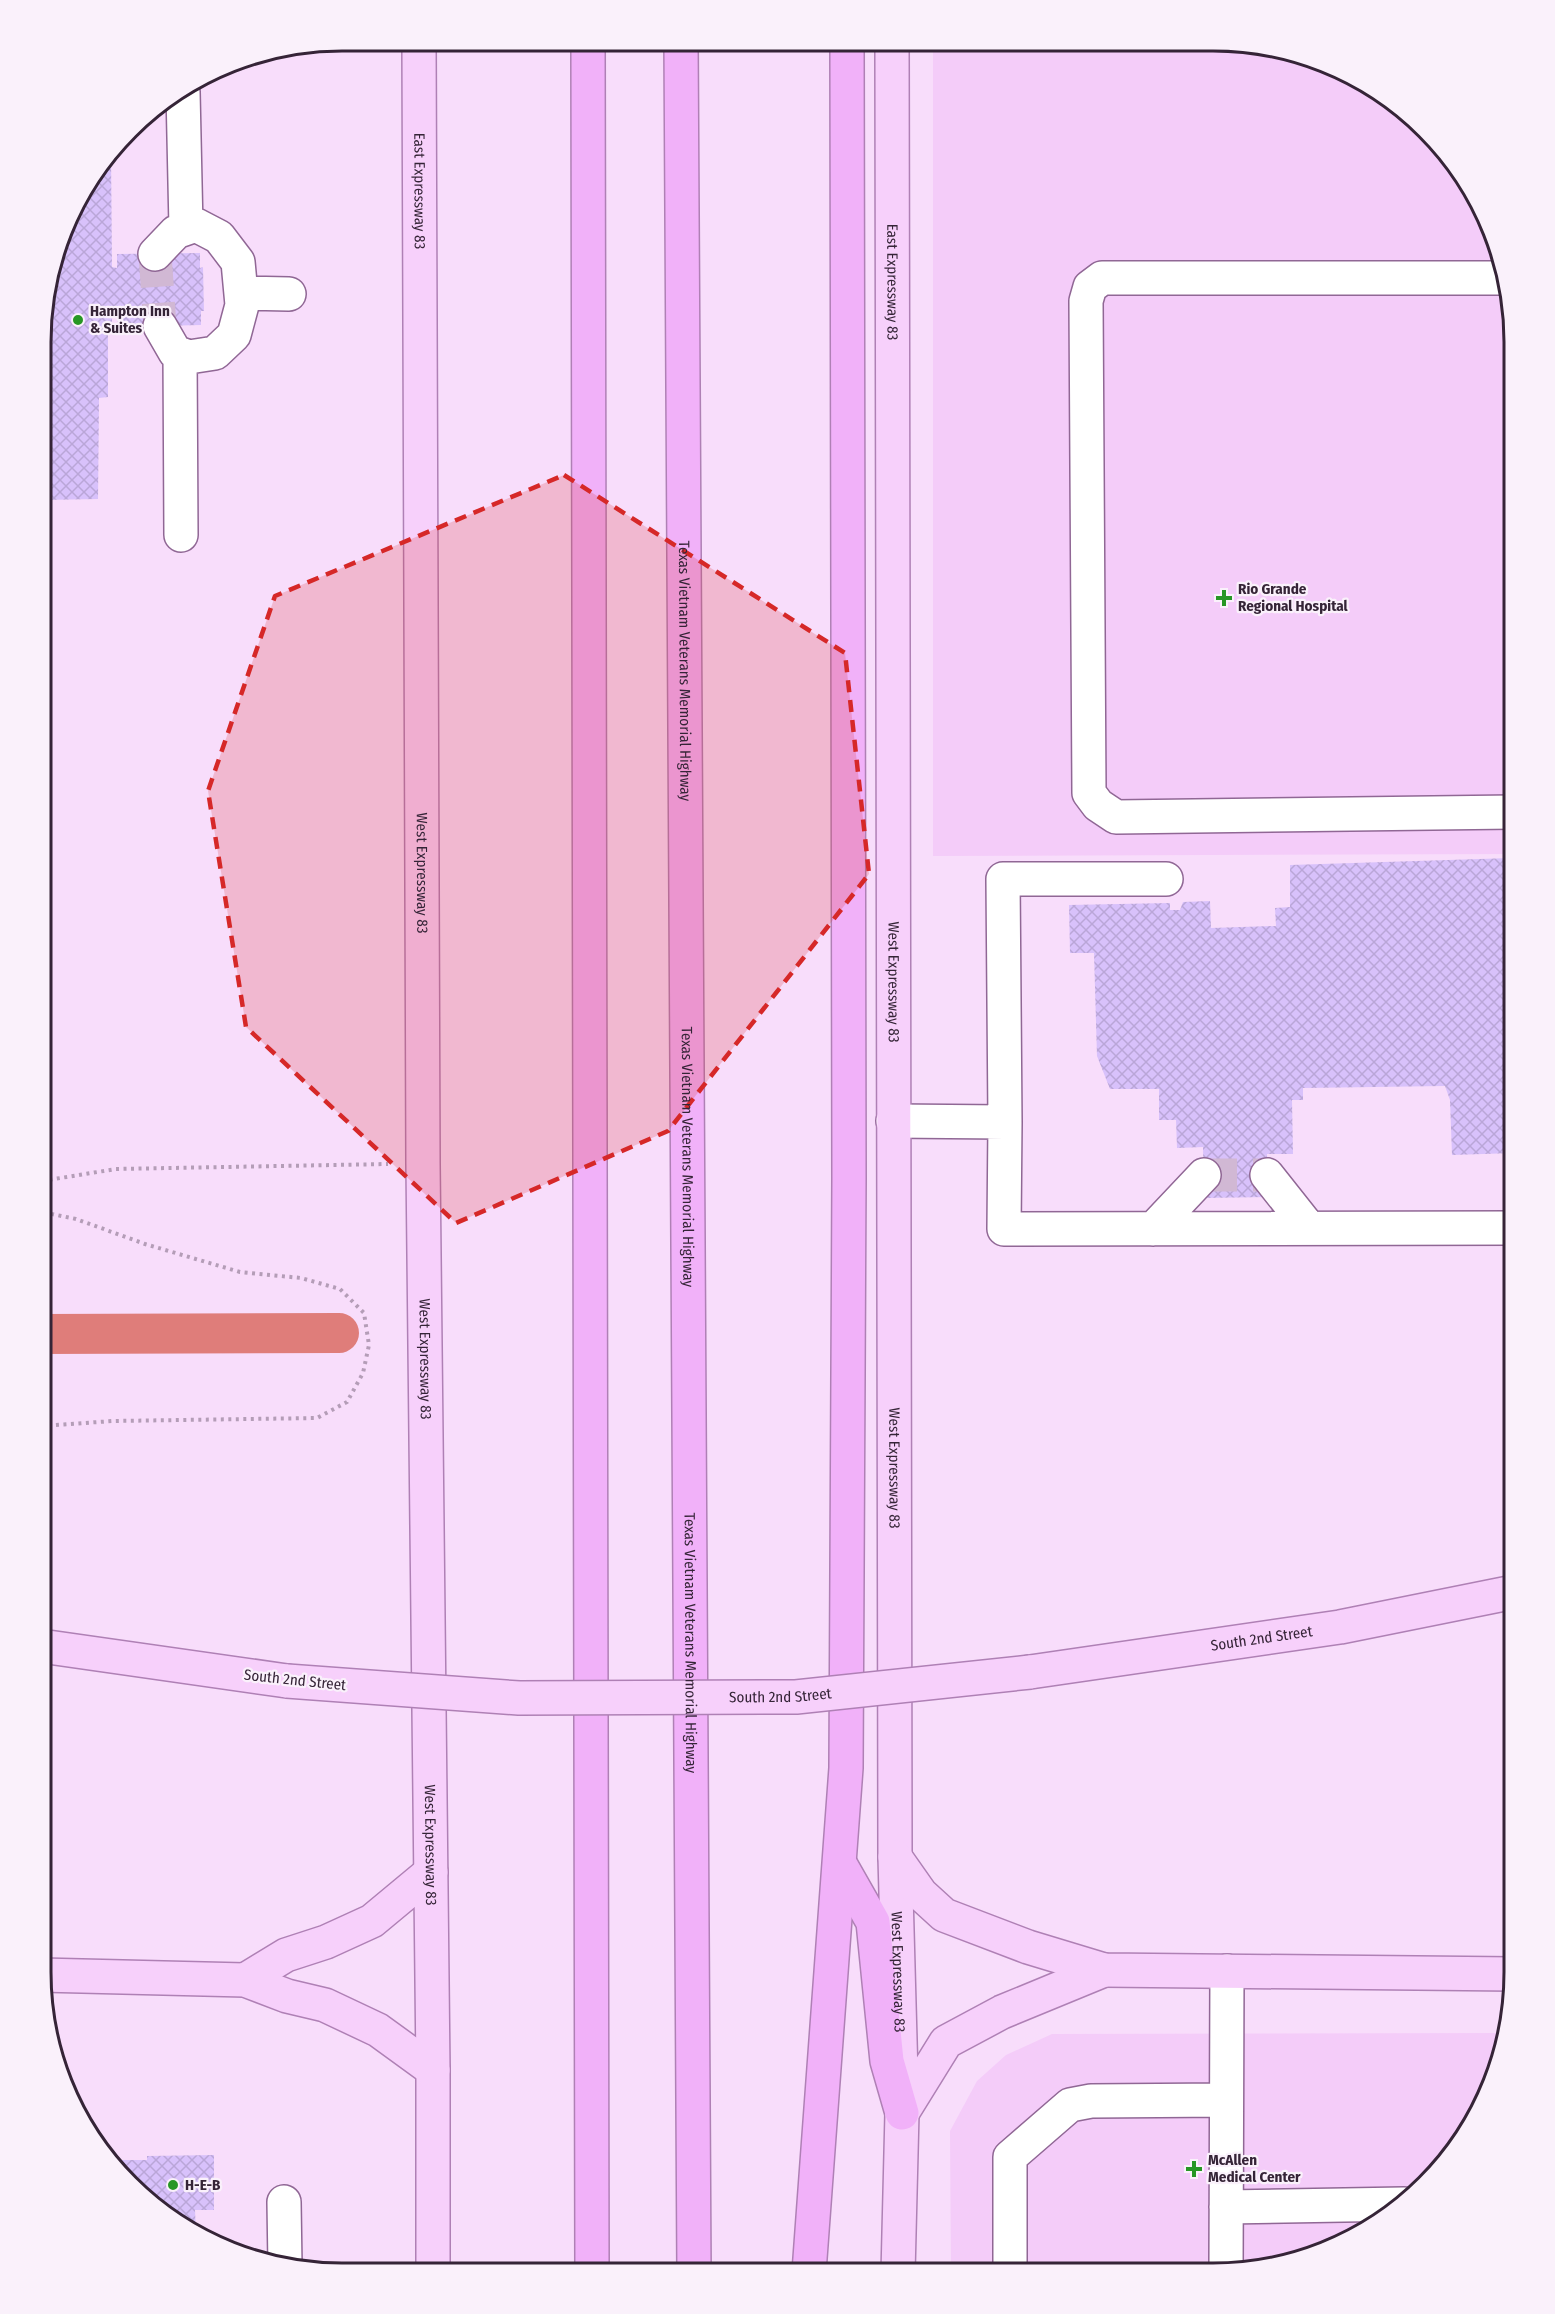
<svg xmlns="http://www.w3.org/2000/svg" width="1555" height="2314" font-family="'Fira Sans Condensed',sans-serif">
	<defs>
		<pattern id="building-cross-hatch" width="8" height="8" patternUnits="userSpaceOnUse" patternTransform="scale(1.5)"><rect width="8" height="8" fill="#d8c1fb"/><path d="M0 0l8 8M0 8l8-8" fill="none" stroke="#baa6d8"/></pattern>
	</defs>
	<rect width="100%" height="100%" fill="#f8ddfb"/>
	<path fill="#f4ccf9" d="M933,42L1253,43L1328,63L1396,103L1452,158L1491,226L1514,342V854L933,856Z
		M1506,2033L1498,2070L1464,2140L1412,2199L1329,2250L1214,2273H951L950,2131L977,2081L1006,2055L1052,2034Z"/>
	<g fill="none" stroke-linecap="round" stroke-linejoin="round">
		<path stroke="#df7d7a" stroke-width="40" d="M42,1334L339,1333"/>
	</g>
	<path fill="url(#building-cross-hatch)" d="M1320,61L1328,63L1344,72L1320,73Z
		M111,155L112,267L117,268V254L200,253V268L203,267L204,311H201V325L118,327L117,311L112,312V328H108V397L99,398L98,499L43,500V302L81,191Z
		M1511,858L1514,1153L1452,1155L1450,1100L1445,1086L1303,1088V1100H1292L1293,1154H1267L1268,1197L1204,1198L1203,1147L1177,1148L1176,1120H1159V1089H1110L1097,1056L1094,953H1070L1069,905L1170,903V910H1180L1183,902L1210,901L1211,928L1276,926L1275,908L1290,907V865Z
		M214,2155V2210H195L196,2233L159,2211L107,2160H147V2156Z"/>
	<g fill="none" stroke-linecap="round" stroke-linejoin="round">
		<path stroke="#d1b8d4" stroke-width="33" stroke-dasharray="33 16" stroke-linecap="butt" d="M155,254L160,326
			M1204,1175H1267"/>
		<defs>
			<path id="minor" d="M183,92L186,228
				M155,254L176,232L196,225L219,237L238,262L242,305L234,335L215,353L189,357L175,352L160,326
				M1502,278H1102L1090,287L1086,301L1089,793L1098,805L1116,817L1514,812
				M241,293L289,294
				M180,354L181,535
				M893,1121L1005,1122L1003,879H1166
				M1005,1122L1004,1229L1514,1228
				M1267,1175L1309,1228
				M1153,1229L1204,1175
				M284,2202L285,2266
				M1226,2207L1404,2204
				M1226,2271L1227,1971
				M1010,2273V2157L1070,2105L1091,2101L1226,2100"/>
			<g id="major">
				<path id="s1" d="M419,41L423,1164L433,2070V2271"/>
				<path id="s2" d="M892,42L895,1857L902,2113L898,2273"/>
				<path d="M41,1646L287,1681"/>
				<path id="s3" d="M1030,1672L1340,1627L1514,1592"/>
				<path d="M895,1857L921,1894L944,1915L1028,1947L1104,1970L1514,1974"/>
				<path d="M41,1975L245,1980L287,1996L325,2005L378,2030L433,2070"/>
				<path d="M245,1980L286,1955L326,1942L372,1921L431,1872"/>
				<path d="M902,2113L946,2042L1002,2012L1104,1970"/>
			</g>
			<g id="highway">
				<path d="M588,41L592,2272"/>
				<path id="s4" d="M681,41L694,2272"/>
				<path d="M840,1864L873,1922L887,2061L902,2113"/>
				<path d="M809,2272L846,1768L849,1178L847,42"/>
			</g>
		</defs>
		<use href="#minor" stroke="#906795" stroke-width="36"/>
		<use href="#major" stroke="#af80b5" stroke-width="36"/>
		<use href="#highway" stroke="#af80b5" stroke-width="36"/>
		<path stroke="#b49db7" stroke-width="4" stroke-dasharray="3 4.5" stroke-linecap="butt" d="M42,1181L116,1169L388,1164
			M41,1426L113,1421L317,1418L347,1402L363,1373L369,1345L364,1313L340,1289L301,1278L240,1272L145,1244L76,1219L42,1212"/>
		<use href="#minor" stroke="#fff" stroke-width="33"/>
		<use href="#major" stroke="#f7d0fb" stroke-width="33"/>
		<use href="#highway" stroke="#f1b1f9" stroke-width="33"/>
		<defs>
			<g id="major-bridge">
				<path id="s5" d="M287,1681L519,1698L796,1697L1030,1672"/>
			</g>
		</defs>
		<use href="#major-bridge" stroke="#af80b5" stroke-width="36" stroke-linecap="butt"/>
		<use href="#major-bridge" stroke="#f7d0fb" stroke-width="33"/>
	</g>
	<path fill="#d62828" fill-opacity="0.2" stroke="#d62828" stroke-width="4.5" stroke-dasharray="12 8" stroke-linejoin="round" d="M564,475L845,653L869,874L668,1131L456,1223L246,1027L208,791L275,596Z"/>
	<g fill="#279725" stroke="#faf1fb" stroke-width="2">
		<circle cx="78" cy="320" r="6"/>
		<path d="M1221 589h6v6h6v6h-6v6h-6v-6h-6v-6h6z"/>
		<path d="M1191 2160h6v6h6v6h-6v6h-6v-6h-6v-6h6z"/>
		<circle cx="173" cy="2185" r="6"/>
	</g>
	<g text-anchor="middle" stroke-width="4.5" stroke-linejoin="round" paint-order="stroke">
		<g font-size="15" fill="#352437" stroke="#faf1fb">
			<text dy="5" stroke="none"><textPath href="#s1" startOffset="150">East Expressway 83</textPath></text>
			<text dy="5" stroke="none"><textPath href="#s2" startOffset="240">East Expressway 83</textPath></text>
			<text dy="5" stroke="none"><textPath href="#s4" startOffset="630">Texas Vietnam Veterans Memorial Highway</textPath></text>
			<text dy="5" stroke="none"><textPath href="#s1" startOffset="832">West Expressway 83</textPath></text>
			<text dy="5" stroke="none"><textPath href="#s2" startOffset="940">West Expressway 83</textPath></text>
			<text dy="5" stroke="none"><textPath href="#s4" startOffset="1116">Texas Vietnam Veterans Memorial Highway</textPath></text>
			<text dy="5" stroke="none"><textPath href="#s1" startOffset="1318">West Expressway 83</textPath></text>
			<text dy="5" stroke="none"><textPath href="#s2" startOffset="1426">West Expressway 83</textPath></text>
			<text dy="5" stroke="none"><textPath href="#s3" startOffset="234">South 2nd Street</textPath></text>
			<text dy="5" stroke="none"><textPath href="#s4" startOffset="1602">Texas Vietnam Veterans Memorial Highway</textPath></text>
			<text transform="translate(295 1680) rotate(6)" y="5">South 2nd Street</text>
			<text dy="5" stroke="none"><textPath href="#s5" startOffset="494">South 2nd Street</textPath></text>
			<text dy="5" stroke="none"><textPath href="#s1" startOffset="1804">West Expressway 83</textPath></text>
			<text dy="5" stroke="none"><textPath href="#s2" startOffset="1930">West Expressway 83</textPath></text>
		</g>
		<g font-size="15" font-weight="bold" fill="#352437" stroke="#faf1fb" text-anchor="start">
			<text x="90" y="316">Hampton Inn<tspan x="90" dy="17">&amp; Suites</tspan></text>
			<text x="1238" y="594">Rio Grande<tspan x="1238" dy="17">Regional Hospital</tspan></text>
			<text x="1208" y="2165">McAllen<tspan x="1208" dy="17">Medical Center</tspan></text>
			<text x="185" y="2190">H-E-B</text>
		</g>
	</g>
	<path d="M0 0H1555V2314H0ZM342 51H1213A291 291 0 0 1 1504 342V1972A291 291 0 0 1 1213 2263H342A291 291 0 0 1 51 1972V342A291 291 0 0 1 342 51Z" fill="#faf1fb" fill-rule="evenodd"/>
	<path fill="none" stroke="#352437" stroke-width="3" d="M342 51H1213A291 291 0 0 1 1504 342V1972A291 291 0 0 1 1213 2263H342A291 291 0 0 1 51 1972V342A291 291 0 0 1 342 51Z"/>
</svg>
